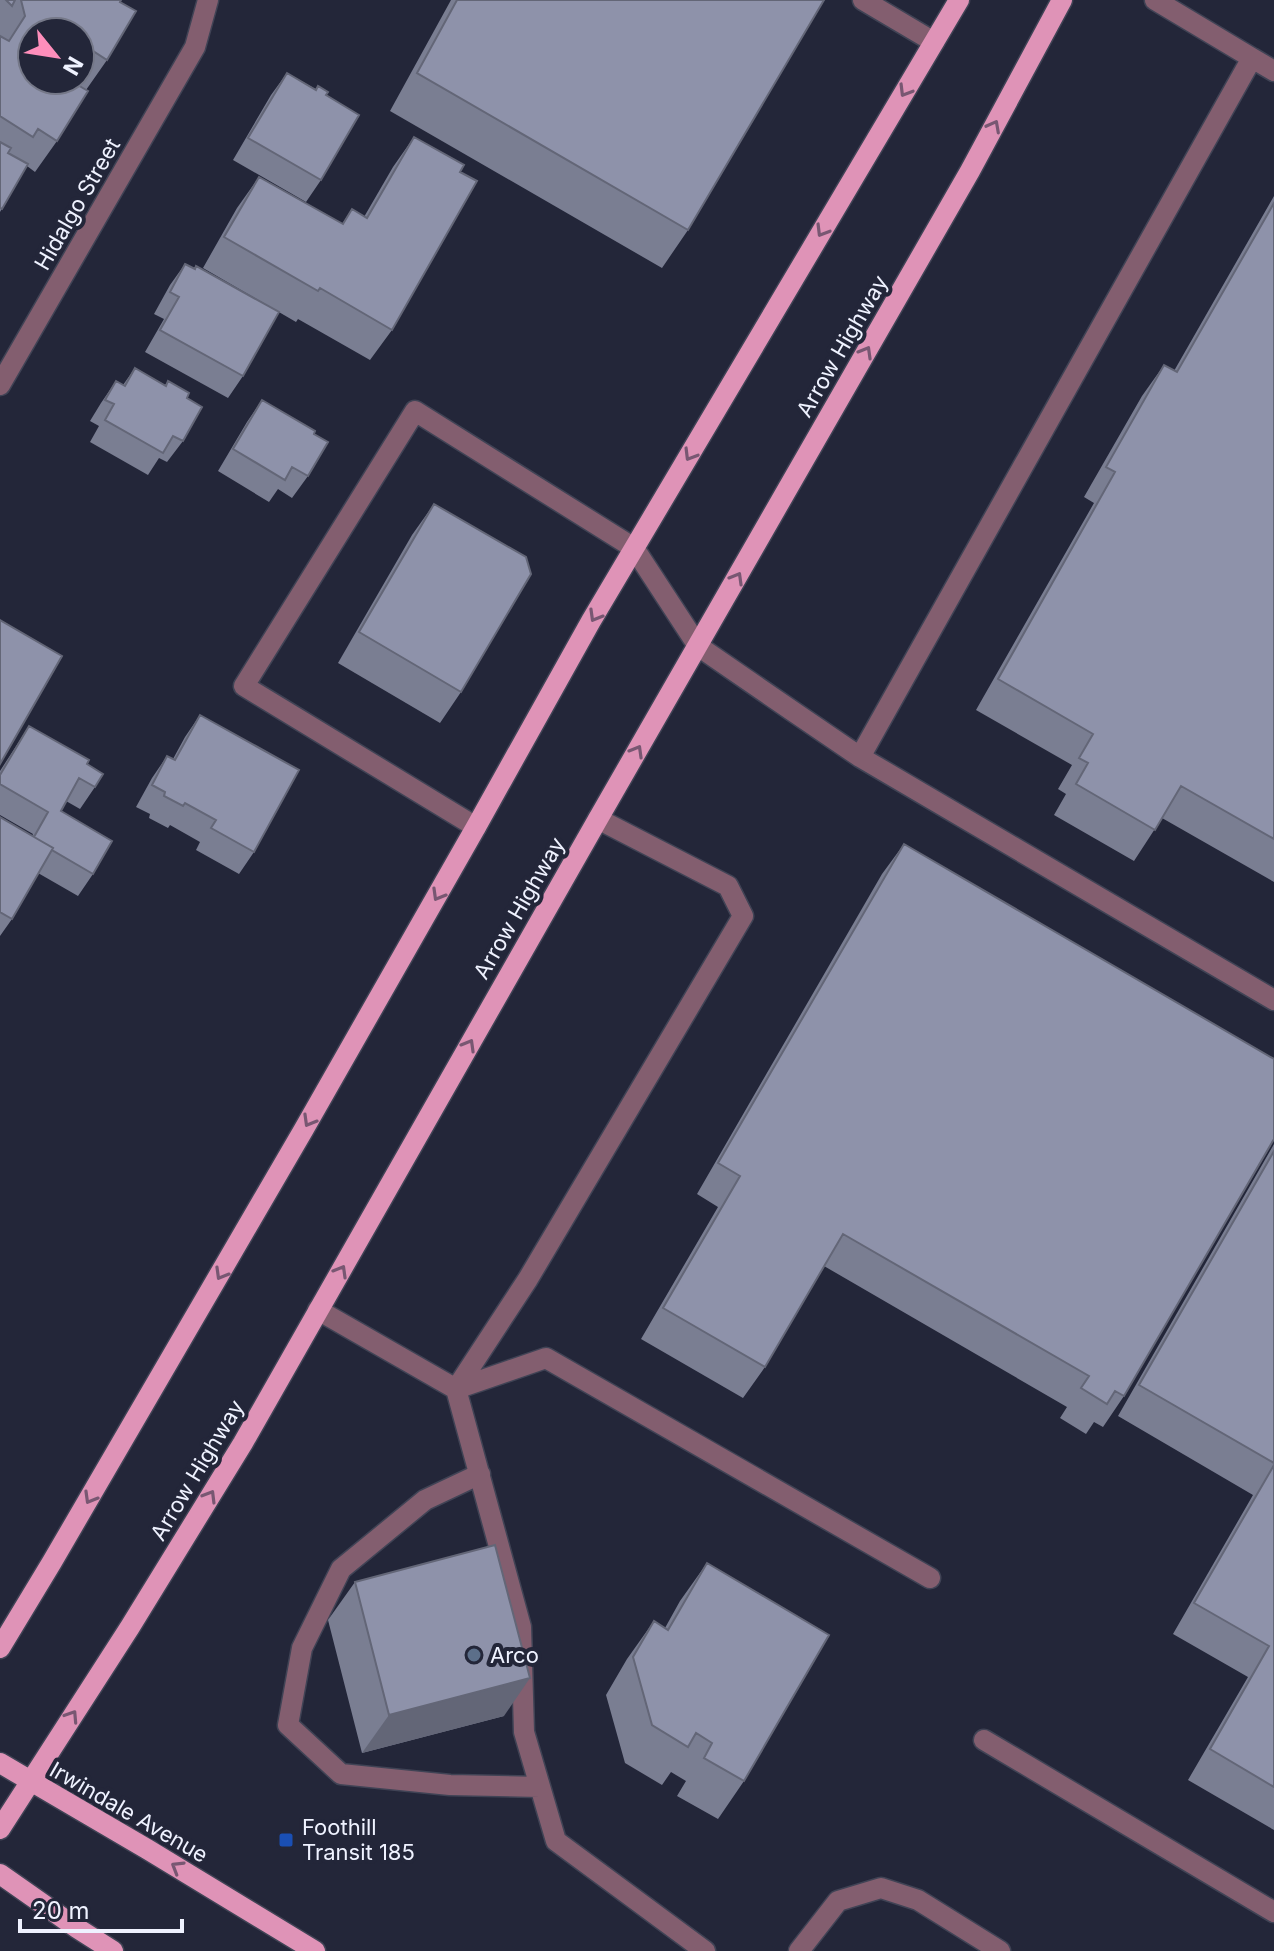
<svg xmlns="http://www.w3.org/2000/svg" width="1274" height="1951" font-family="Inter,sans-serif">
	<rect width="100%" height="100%" fill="#232639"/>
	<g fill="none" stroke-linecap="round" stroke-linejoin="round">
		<defs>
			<path id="lane" d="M863,0L934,42
				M1155,0L1252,58
				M860,757L1252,58L1274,71
				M598,819L728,886L743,916L528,1279L456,1389L521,1627L524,1732L556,1841L705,1951
				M476,827L244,686L415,411L634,548L698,646L791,710L860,757L1274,1000
				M318,1310L456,1389L546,1358L930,1578
				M480,1474L425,1500L341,1569L302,1648L288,1725L341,1774L450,1785L540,1787
				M984,1740L1274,1912
				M799,1951L838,1901L881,1888L918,1900L1000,1951"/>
			<path id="street" d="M0,385L195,47L208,0"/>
			<path id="primary" d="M0,1648L52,1562L304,1129L476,827L591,621L959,0
				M0,1763L147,1849L315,1951
				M0,1829L130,1627L243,1443L598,819L970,171L1062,0
				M0,1874L77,1928L113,1951"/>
		</defs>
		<use href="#lane" stroke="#404355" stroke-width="23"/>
		<use href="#street" stroke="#404355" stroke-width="23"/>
		<use href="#primary" stroke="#404355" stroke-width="23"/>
		<use href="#lane" stroke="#835e6f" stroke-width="20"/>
		<use href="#street" stroke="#835e6f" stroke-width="20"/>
		<use href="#primary" stroke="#df93b7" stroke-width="20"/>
	</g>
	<path fill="#7a7e92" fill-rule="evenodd" d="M0,0H121L107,60L86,90L57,141L35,172L27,166L0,212ZM80,32V80H32Z
		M451,0H824L688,230L662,268L390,111Z
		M287,73L326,95L321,180L306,202L233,160L271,95Z
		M414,137L460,172L392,330L370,360L298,319L296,322L203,268L237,208L259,177L342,224L352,209L364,217L393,167Z
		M1274,196V882L1162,818L1134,861L1054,815L1066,794L1058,789L1072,765L976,710L1094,503L1084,497L1142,396L1164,365L1174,371Z
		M185,264L194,269L196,266L243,376L228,398L145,352L164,319L154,314L170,285Z
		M135,368L165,385L168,381L187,398L183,441L167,462L159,458L148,475L90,442L99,426L90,421L101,403L116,381L123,385Z
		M262,400L314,434L308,476L292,498L278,489L269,502L218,471L247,422Z
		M434,504L461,692L440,723L338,663L412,535Z
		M200,715L254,852L239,874L196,850L200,842L170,825L168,828L149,818L150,814L136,807L152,778L167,756L173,759L185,737Z
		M29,726L87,764L95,787L80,809L66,801L61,811L93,874L78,896L38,873L12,919L0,936V817L32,836L33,834L0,815V771Z
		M904,844L1124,1396L1103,1427L1094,1422L1086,1434L1060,1418L1067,1407L824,1266L765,1367L743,1398L641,1339L718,1207L697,1194L882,874Z
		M1274,1144V1830L1188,1780L1248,1677L1173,1634L1253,1495L1118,1416Z
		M707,1563L744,1781L718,1819L677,1796L686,1781L671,1772L662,1785L625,1763L606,1695L627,1659L654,1621L665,1628L680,1601Z
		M355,1582L504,1716L362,1753L328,1620Z"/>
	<path fill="#636677" d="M530,1678L504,1716L362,1753L389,1715Z"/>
	<path fill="#8e92aa" stroke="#636677" stroke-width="2" d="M6,0H15L12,6Z
		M21,0H121L120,2L136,11L107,60L93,51L91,55L80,49V32H32V80H69L88,91L57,141L38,129L33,137L0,116V36L9,41L25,16Z
		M457,0H824L688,230L417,73Z
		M287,73L316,90L318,86L328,92L326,95L359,115L321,180L248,138Z
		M414,137L464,165L460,172L477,181L392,330L320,288L318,291L224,237L259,177L343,224L352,209L367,218Z
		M0,142L11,148L8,153L28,164L2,209L0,208Z
		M1274,203V839L1181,786L1155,830L1076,784L1088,763L1079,758L1093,734L998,679L1115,472L1106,467L1164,365L1177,372Z
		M185,264L195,269L196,266L279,312L243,376L160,330L179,297L170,292Z
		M135,368L166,386L168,381L189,393L187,398L202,407L183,441L173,436L163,453L105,420L114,404L105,400L116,381L125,386Z
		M262,400L315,431L314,434L328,442L308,476L292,467L285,480L233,449Z
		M434,504L526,557L531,574L461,692L359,632Z
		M0,620L62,656L0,764Z
		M200,715L299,770L254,852L211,828L216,820L185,803L183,806L164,796L165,792L152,785L167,756L175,760Z
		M29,726L89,760L87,764L103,774L95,787L79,778L61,811L112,841L93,874L52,850L53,848L34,837L48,812L0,784V775Z
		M0,817L53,848L12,919L0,912Z
		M904,844L1274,1059V1139L1124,1396L1115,1391L1107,1404L1081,1388L1089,1376L843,1234L765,1367L663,1308L740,1176L718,1163Z
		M1274,1151V1463L1139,1385Z
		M1274,1465V1787L1210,1749L1269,1646L1194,1603Z
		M495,1545L530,1678L389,1715L355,1582Z
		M707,1563L829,1635L744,1781L704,1758L712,1743L696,1733L688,1747L652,1725L633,1657L654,1621L668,1630Z"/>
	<defs><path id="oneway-chevron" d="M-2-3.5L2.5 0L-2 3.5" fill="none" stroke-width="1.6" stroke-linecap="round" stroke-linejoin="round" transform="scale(2)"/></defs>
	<g stroke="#785772">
		<use href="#oneway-chevron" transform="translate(905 91) rotate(121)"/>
		<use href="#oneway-chevron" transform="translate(994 126) rotate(-62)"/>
		<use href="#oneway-chevron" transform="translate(822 231) rotate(121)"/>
		<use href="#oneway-chevron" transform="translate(866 352) rotate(-60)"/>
		<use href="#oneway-chevron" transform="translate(690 455) rotate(121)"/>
		<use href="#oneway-chevron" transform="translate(737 578) rotate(-60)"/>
		<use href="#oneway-chevron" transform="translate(595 616) rotate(120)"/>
		<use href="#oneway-chevron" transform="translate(637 751) rotate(-60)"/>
		<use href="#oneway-chevron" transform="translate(438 895) rotate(120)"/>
		<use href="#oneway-chevron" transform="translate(469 1045) rotate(-60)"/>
		<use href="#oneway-chevron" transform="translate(309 1121) rotate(120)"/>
		<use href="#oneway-chevron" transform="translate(341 1271) rotate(-60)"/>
		<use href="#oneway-chevron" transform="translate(221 1274) rotate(120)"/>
		<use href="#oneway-chevron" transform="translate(210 1496) rotate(-59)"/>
		<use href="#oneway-chevron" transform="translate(90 1498) rotate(120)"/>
		<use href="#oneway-chevron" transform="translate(72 1716) rotate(-57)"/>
		<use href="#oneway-chevron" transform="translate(177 1867) rotate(-149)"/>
	</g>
	<circle fill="#5c6f8a" stroke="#232639" stroke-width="3" cx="474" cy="1655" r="8"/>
	<rect fill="#1a4fb4" stroke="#232639" stroke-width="3" x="278" y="1832" width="16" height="16" rx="4"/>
	<g text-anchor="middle" stroke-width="8" stroke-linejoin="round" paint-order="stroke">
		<g font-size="22" fill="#eff2ff" stroke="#232639">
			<text transform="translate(77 204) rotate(-60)" y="8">Hidalgo Street</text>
			<text transform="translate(842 346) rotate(-60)" y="8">Arrow Highway</text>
			<text transform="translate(519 908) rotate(-60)" y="8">Arrow Highway</text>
			<text transform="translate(197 1470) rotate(-59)" y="8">Arrow Highway</text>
			<text transform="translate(129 1812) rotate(30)" y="8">Irwindale Avenue</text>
		</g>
		<g font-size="22" fill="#eff2ff" stroke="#232639" text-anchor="start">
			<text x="490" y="1663">Arco</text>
			<text x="302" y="1835">Foothill<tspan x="302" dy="25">Transit 185</tspan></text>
		</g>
	</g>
	<g transform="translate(56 56) rotate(120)"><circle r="38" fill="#232639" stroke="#757888" stroke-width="2"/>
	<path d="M0-6L14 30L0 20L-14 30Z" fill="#fe8ebb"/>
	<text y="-12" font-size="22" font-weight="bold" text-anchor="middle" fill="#eff2ff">N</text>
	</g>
	<path d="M20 1919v12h162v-12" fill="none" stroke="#eff2ff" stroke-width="4"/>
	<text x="32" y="1919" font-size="24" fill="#eff2ff" stroke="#232639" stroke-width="6" paint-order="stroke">20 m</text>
</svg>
